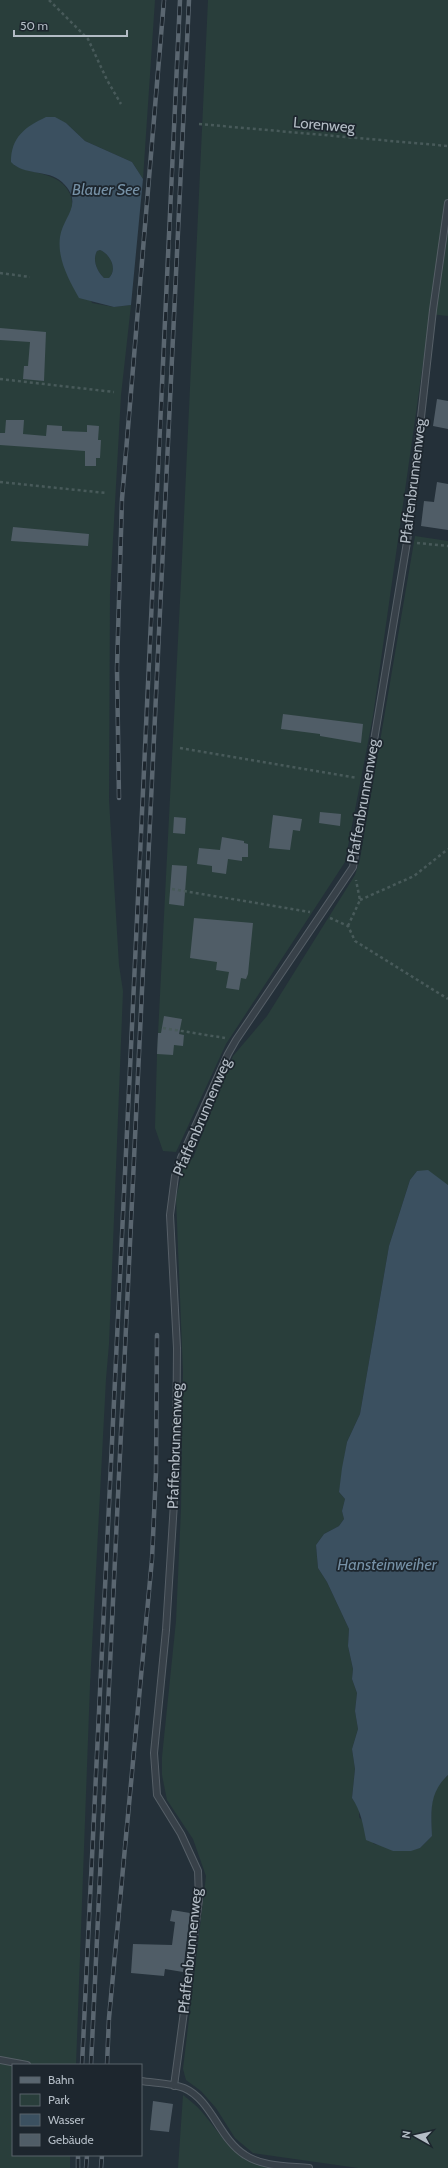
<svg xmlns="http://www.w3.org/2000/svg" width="448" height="2168" font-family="Cabin,sans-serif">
	<rect width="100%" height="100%" fill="#243039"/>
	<path fill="#293e3b" d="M0,0H155L143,179L132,162L85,141L66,123L46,118L28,128L14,165C34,175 60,172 70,194C75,206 70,216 64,226L92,303L114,307L131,305L121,395L110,593L109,800L119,965L123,991L109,1344L106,1379L90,1685L76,2065H13V2155H70V2168H0Z
		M208,0H448V316L430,314L373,716L345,862L226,1044L176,1152L163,1151L155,1128L157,1054L181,581Z
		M100,250C110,254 118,269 109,278H104C97,271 92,260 97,251Z
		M415,536L448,541V1185L417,1171L410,1180L389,1246L360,1414L347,1442L339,1492L345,1499L342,1511L344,1519L339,1526L324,1534L316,1545L318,1568L327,1582L349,1629L348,1646L353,1669L352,1679L357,1693L355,1711L358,1729L352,1749L355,1769L352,1798L359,1808V1817L365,1824V1832L374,1844L386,1846L393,1851L403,1850L420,1848L432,1836C431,1811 428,1793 448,1775V2168H358L253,2153L235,2138L216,2108L201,2091L186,2080L183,2069L206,1876L193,1839L167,1800L162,1775V1757L176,1621L181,1509L183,1372L176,1198L185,1160L193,1158L233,1056L267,1016L355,875L360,859Z
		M183,2095C189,2100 196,2105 202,2112C224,2138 233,2160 269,2168H178Z"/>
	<path fill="#3b5060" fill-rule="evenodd" d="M46,117H55L66,123L85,141L132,162L143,179L131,305L114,307L79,298C69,280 57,259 60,237C63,216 85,204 62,182C48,169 24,176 11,162C11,137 25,127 46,117ZM100,250C110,254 118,269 109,278H104C97,271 92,260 97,251Z
		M428,1170L448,1185V1775C429,1793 431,1811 432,1836L420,1848L411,1851H393L366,1840C363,1825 361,1811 352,1798L355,1769L352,1749L358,1729L355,1711L357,1693L352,1679L353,1669L348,1646L349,1629L327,1582L318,1568L316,1545L324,1534L339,1526L344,1519L342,1511L345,1499L339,1492L342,1468L347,1442L360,1414L389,1246L410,1180L417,1171Z"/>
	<path fill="#505d67" d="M0,328L46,332L44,381L23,379L24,366H28L30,342L0,340Z
		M437,399L448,401V429L433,426Z
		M6,420H24L23,434L46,436L47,425L62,426V431L87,432V425L99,426L98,440H101L100,458H96V466H85V451L0,445V433H5Z
		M437,482L448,484V530L421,526L424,501L434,502Z
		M13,527L89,534L88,546L11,541Z
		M283,714L363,724L361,743L320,736V734L281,729Z
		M320,812L341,814L340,826L319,823Z
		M273,815L302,819L300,831L293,830L290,850L269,848Z
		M174,817L186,818L185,834L173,833Z
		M222,837L244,841V843L248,844V857H242V861L228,859L226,874L212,872V866L197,864L199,848L220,850Z
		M172,865L187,866L184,906L169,904Z
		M194,918L253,923L248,974L246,979L241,978L239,990L226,988L229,972L216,970L217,962L190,958Z
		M164,1016L182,1019L179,1034L184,1035L183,1046L174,1045L173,1055L157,1054L158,1033H161Z
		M172,1910L190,1913L183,1972L165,1969L164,1976L131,1973L133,1944L172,1945L175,1922L170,1921Z
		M153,2101L173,2104L169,2132L150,2130Z"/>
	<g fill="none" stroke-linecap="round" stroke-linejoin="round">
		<defs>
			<path id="service" d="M0,2060L27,2065
				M141,2081C154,2083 171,2083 184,2088C212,2100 219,2139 245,2155C263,2167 288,2166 309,2168
				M174,2086L199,1900L198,1871L181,1834L157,1795L154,1753L166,1630L176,1471L177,1348L170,1215L175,1176L181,1158L228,1054L236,1040L353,867L407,542L433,310L448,203"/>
		</defs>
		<use href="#service" stroke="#565f67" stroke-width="8"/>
		<path stroke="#485a5a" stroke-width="2.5" stroke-dasharray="3 3" stroke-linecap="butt" d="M49,0L88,39L107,80L121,104
			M199,124L448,146
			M0,273L30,277
			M0,379L114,392
			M0,482L106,493
			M417,543L448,546
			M180,748L357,778
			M172,889L310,912
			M360,900L414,876L448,849
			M330,918L348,926L355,941L448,999
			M348,926L360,900L356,880
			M163,1028L225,1038"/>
		<use href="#service" stroke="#384149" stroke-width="6"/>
		<defs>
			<path id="rail" d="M119,798L117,668L122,499L164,0
				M82,2065C115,1377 149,688 180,0
				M91,2065L189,0
				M107,2065L109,2018L152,1559L156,1472L157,1335
				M78,2168V2155
				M86,2168L87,2155
				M101,2168L102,2155"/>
		</defs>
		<use href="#rail" stroke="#5a6670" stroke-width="4.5"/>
		<use href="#rail" stroke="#1d262e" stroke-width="3" stroke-dasharray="9" stroke-linecap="butt"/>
	</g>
	<g text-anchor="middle" stroke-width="3.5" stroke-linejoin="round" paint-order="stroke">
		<g font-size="15" fill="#b3bcc5" stroke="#1d262e">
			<text transform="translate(324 125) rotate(5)" y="5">Lorenweg</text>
			<text transform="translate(413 481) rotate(-83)" y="5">Pfaffenbrunnenweg</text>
			<text transform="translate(363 801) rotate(-80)" y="5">Pfaffenbrunnenweg</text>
			<text transform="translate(202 1117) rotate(-67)" y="5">Pfaffenbrunnenweg</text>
			<text transform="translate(175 1446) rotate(-88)" y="5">Pfaffenbrunnenweg</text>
			<text transform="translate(190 1951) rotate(-84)" y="5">Pfaffenbrunnenweg</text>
		</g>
		<g font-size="16" font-style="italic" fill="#7691a6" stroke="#1d262e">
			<text x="106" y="195">Blauer See</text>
			<text x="387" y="1570">Hansteinweiher</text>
		</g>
	</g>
	<rect x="12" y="2064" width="130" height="92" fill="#1d262e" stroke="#59626a"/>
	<rect x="20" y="2077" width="20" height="6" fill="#5a6670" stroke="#59626a"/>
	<text x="48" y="2084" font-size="12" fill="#b3bcc5">Bahn</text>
	<rect x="20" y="2094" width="20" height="12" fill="#293e3b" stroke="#59626a"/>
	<text x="48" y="2104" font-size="12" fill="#b3bcc5">Park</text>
	<rect x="20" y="2114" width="20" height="12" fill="#3b5060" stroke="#59626a"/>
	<text x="48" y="2124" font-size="12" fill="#b3bcc5">Wasser</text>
	<rect x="20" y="2134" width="20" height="12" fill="#505d67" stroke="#59626a"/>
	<text x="48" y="2144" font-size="12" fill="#b3bcc5">Gebäude</text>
	<g transform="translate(416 2136) rotate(278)" stroke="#1d262e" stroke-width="3" paint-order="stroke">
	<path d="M0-3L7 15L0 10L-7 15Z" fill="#b3bcc5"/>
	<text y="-6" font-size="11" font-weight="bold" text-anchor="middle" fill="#b3bcc5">N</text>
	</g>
	<path d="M14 30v6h113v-6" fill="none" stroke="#b3bcc5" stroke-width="2"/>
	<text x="20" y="30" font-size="12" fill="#b3bcc5" stroke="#1d262e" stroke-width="3" paint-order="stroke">50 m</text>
</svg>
